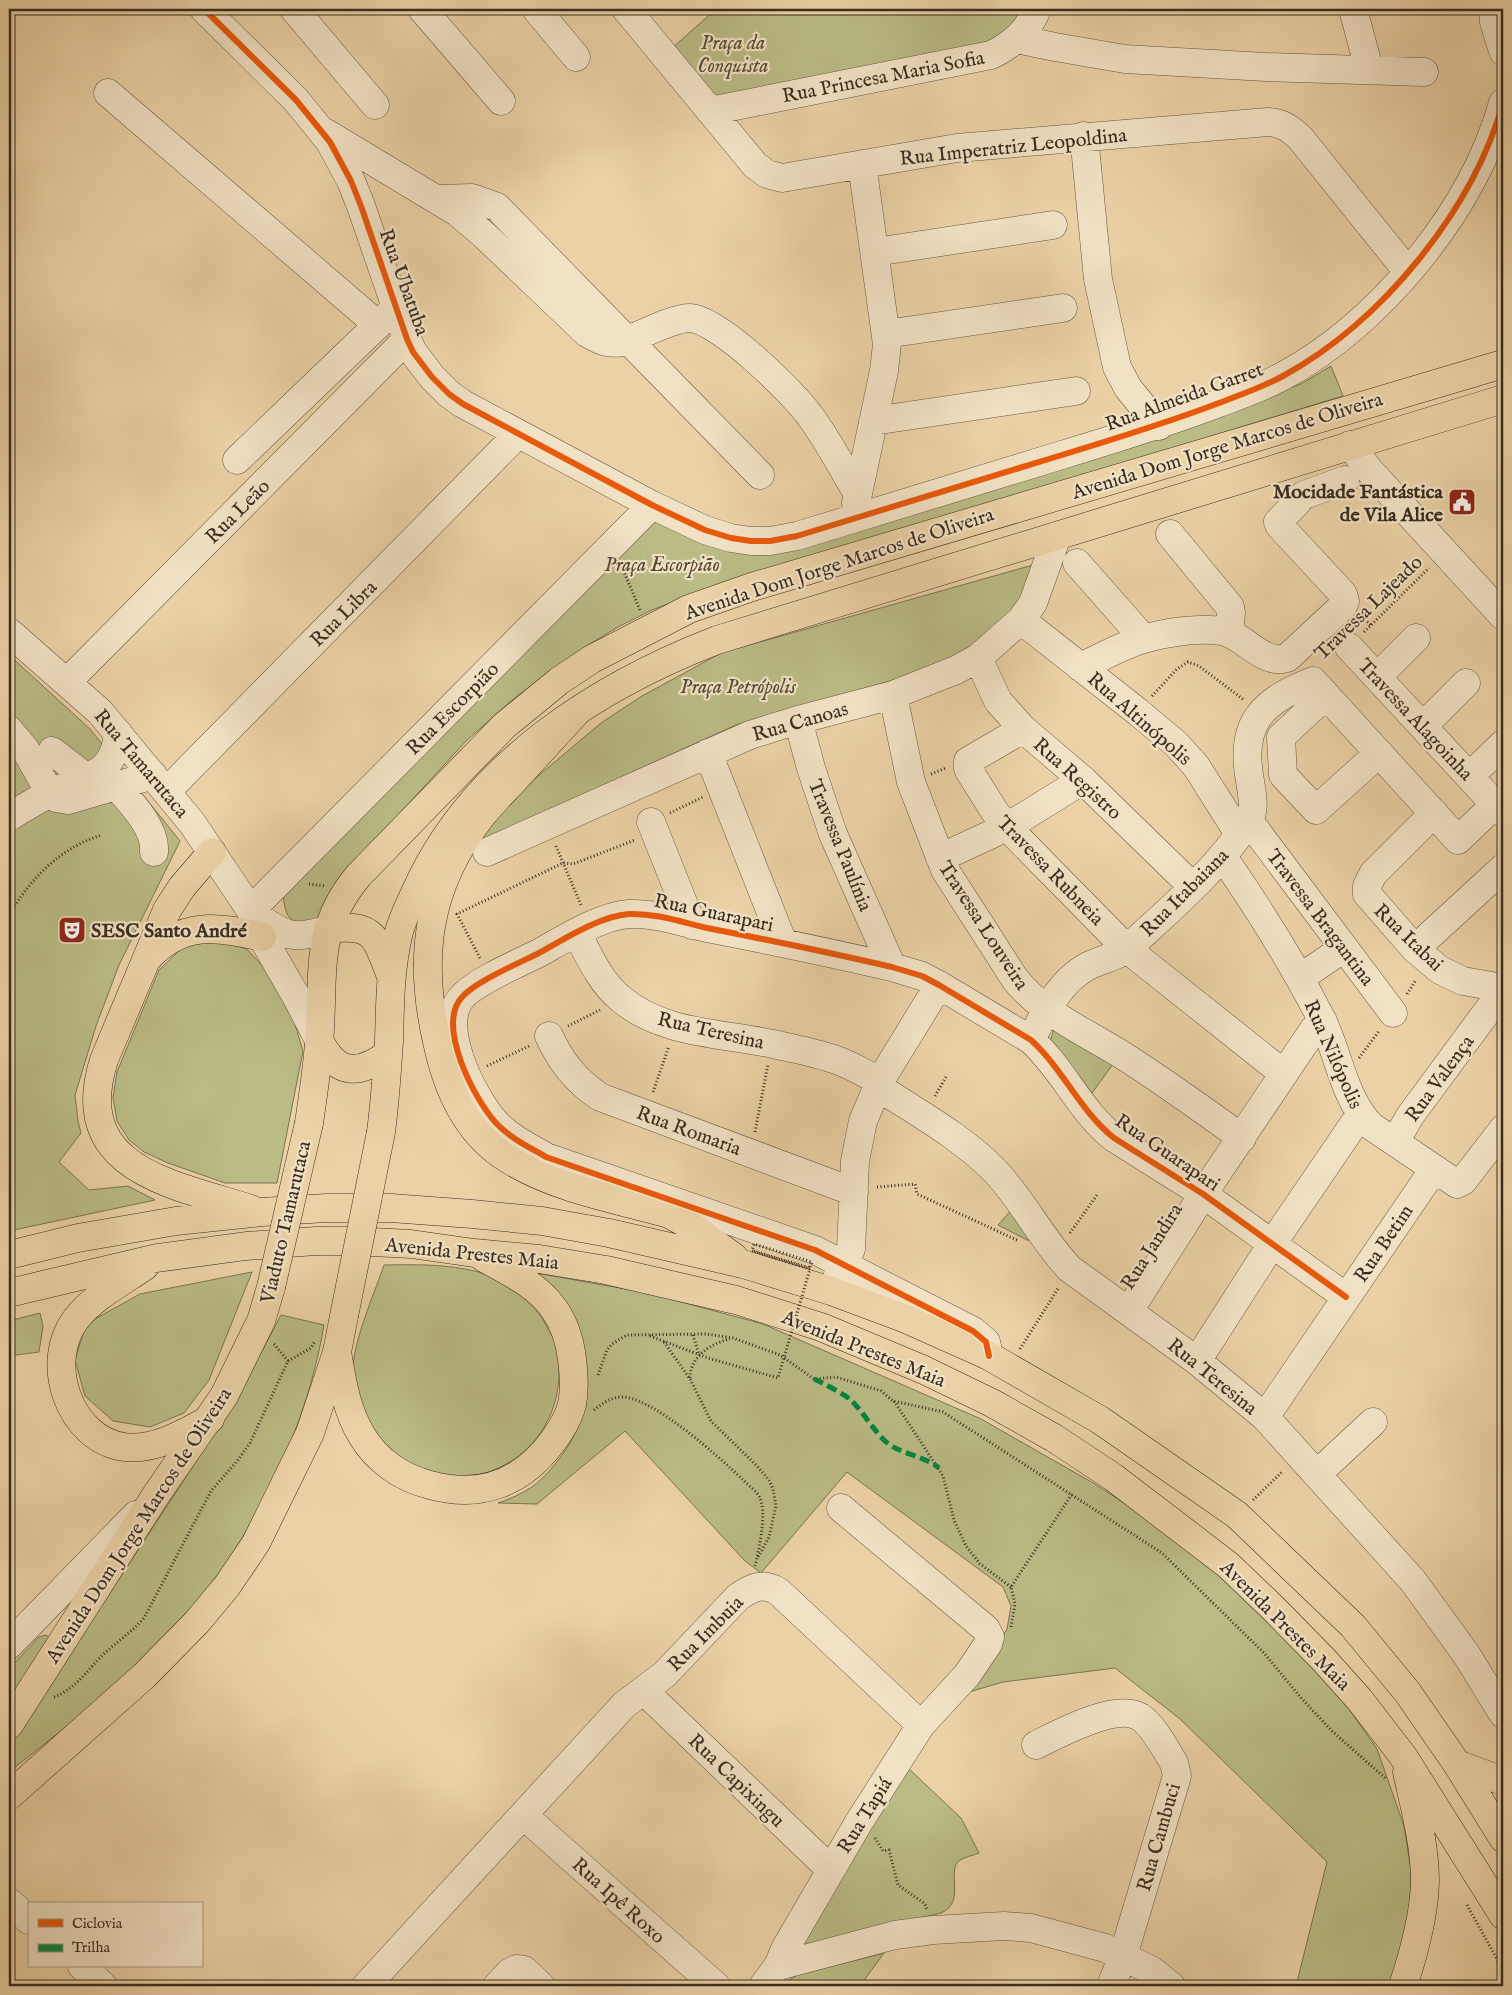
<svg xmlns="http://www.w3.org/2000/svg" width="1512" height="1995" font-family="'IM FELL English',serif">
	<rect width="100%" height="100%" fill="#ebd2a6"/>
	<filter id="stains"><feTurbulence type="fractalNoise" baseFrequency=".004" numOctaves="4"/><feColorMatrix values="0 0 0 0 .2 0 0 0 0 .09 0 0 0 0 .02 0 0 0 .5 -.17"/></filter>
	<radialGradient id="worn" r=".72"><stop offset=".6" stop-color="#630" stop-opacity="0"/><stop offset="1" stop-color="#630" stop-opacity=".3"/></radialGradient>
	<path fill="#babb85" stroke="#7a7452" d="M716,9H1030L1002,40L719,101L670,50Z
		M1331,366L1343,396L699,592L652,610L616,628L577,652L516,697L467,740L343,875L318,919C292,926 286,922 283,895L652,522L658,521L761,554L1166,432L1301,384Z
		M1033,565L1017,609L993,633L932,669L736,725L478,842L512,798L601,723L642,696L721,653Z
		M9,655L90,729L180,841L119,965L96,1026L75,1095L78,1121L81,1133L59,1162L89,1190L128,1186L155,1200L9,1231Z
		M218,941L247,949L275,980L294,1021L303,1051L277,1183H225L168,1163L144,1152L129,1140L117,1121L113,1097L117,1072L159,970L184,946Z
		M1054,1029L1116,1060L1087,1100L1050,1042Z
		M1016,1205L1034,1241L1027,1240L998,1225Z
		M384,1265C446,1264 515,1263 547,1327C550,1333 555,1340 556,1347C571,1412 527,1474 460,1477C444,1477 424,1475 409,1467C404,1464 399,1459 394,1455C372,1438 357,1413 353,1385C348,1351 373,1298 384,1265Z
		M525,1271L648,1293L763,1324L981,1419L1095,1484L1218,1565L1337,1692L1377,1749L1404,1826L1411,1870L1410,1906L1400,1951L1389,1986H1296L1327,1862L1180,1719L1115,1668L1003,1682L969,1692L1007,1629L1011,1606L1003,1587L847,1472L761,1573L745,1561L625,1431L537,1504L498,1503C510,1499 521,1494 532,1487C555,1471 588,1423 586,1394C586,1386 577,1374 573,1367C557,1335 541,1303 525,1271Z
		M252,1272L209,1380L184,1413L150,1427L113,1421L85,1396L75,1360L86,1324L140,1294Z
		M40,1313L43,1326L39,1352L9,1356V1321Z
		M281,1315L324,1325C303,1448 239,1565 151,1653C107,1696 57,1734 9,1772V1747L218,1428L251,1372Z
		M46,1635L49,1637L9,1706V1669L39,1637Z
		M906,1766L961,1818L979,1853C974,1855 965,1857 960,1860C945,1870 967,1902 941,1913L801,1946Z
		M884,1953L860,1986H782L788,1980L798,1975Z"/>
	<g fill="none" stroke-linecap="round" stroke-linejoin="round">
		<defs>
			<path id="minor" d="M204,9L296,100L330,142L351,181L361,206L407,339L413,352L432,377L449,394L463,404L652,505L705,530L731,538L751,541H770L797,536C882,510 967,484 1052,458C1108,441 1164,424 1219,403C1240,395 1263,387 1283,376C1381,323 1473,210 1503,103
				M294,9L375,105
				M422,9L501,101
				M536,9L576,57
				M626,9L755,165L767,174L782,178L957,148L1268,122C1283,123 1291,129 1301,139L1408,272
				M1353,9L1369,69
				M1493,9L1494,22L1503,51
				M1016,39L1055,47L1125,59L1266,67L1424,72
				M108,93L378,325
				M710,111L991,55C1011,46 1029,30 1037,9
				M326,133L457,212L483,234L587,333C599,340 608,345 622,342C640,336 672,318 690,318C718,319 793,392 810,416C828,440 842,468 858,494
				M1084,136L1098,279L1117,367L1128,388L1159,426
				M437,199L472,198L497,207L621,334
				M875,252L1053,225
				M886,334L1063,308
				M628,340L760,475
				M873,421L1076,391
				M1350,445L1370,471L1503,616
				M237,460L390,313
				M856,503L884,371L887,344L862,164
				M1170,534L1230,607L1231,613L1229,633
				M1077,563L1144,639
				M1021,620L1138,712L1176,744L1196,766L1239,834
				M9,632L100,712L192,823L253,914L262,937L296,996L320,1042
				M1349,647L1503,813
				M978,658L998,701L1023,729L1083,780L1193,887
				M1080,667C1101,658 1122,645 1144,639C1163,633 1201,627 1221,631C1243,634 1263,666 1287,658L1343,606L1345,601L1343,594L1279,525L1278,522L1304,495L1345,480
				M1377,677L1416,638
				M67,682L407,339
				M893,695L911,782L945,870L1015,979C1045,1017 1093,1035 1133,1062C1170,1086 1206,1112 1242,1138
				M1326,695L1281,737L1283,775L1316,810L1379,753
				M798,720L811,768L833,834L892,967
				M1423,726L1466,683
				M1023,729L968,761V769L995,812L1007,827L1127,949L1284,1074
				M9,730L25,749L50,793L56,798L68,800L153,775
				M52,751L87,778
				M708,753L783,943
				M106,774C122,794 157,825 154,852
				M1470,776L1503,744
				M167,791L518,434
				M1434,813L1373,874L1367,886V894L1415,949L1440,970L1463,981L1503,988
				M9,817C22,809 35,801 49,794C82,777 115,778 118,733
				M1249,821L1393,1013
				M651,822L692,925
				M487,852L750,735L798,720L893,695L956,670L978,658L1021,620L1033,603L1057,536
				M1223,857C1259,909 1293,963 1322,1020C1339,1054 1343,1097 1371,1126L1457,1184L1463,1181L1503,1129
				M940,858L1007,827L1083,780
				M251,910L652,505
				M253,914C284,934 291,942 328,929
				M577,933C589,956 600,982 621,999C662,1034 722,1033 773,1044C795,1049 818,1053 839,1061C853,1066 867,1075 880,1081
				M1415,949L1503,868
				M1300,978L1344,948
				M549,1036C561,1062 576,1081 600,1097L854,1192
				M1031,1040C1044,1013 1060,981 1088,966C1101,960 1115,957 1127,949C1170,909 1216,871 1248,822C1256,809 1252,795 1250,781C1239,723 1262,701 1313,681L1458,840L1503,797
				M878,1087C918,1113 962,1137 996,1172C1024,1202 1042,1240 1070,1269L1197,1361L1265,1417L1413,1581L1466,1654L1503,1714
				M1395,1142L1410,1116L1503,990
				M836,1280L851,1249L855,1161L863,1121L880,1081L939,985
				M1129,1311L1203,1194L1314,1029L1323,1021
				M989,1356L986,1342L973,1331L815,1250L546,1157C529,1147 510,1138 496,1123C474,1099 435,1024 463,996C477,981 519,963 539,953C564,939 600,916 629,914C656,913 681,922 707,928C769,940 831,953 892,967L922,976L939,985L1031,1040C1063,1069 1080,1111 1114,1138L1203,1194L1346,1297
				M1197,1361L1272,1244L1360,1115
				M1265,1417L1434,1169
				M1317,1474L1373,1422
				M9,1645L136,1515
				M644,1691L830,1869
				M1036,1745C1058,1734 1117,1702 1140,1717C1153,1725 1166,1750 1174,1763L1177,1776L1123,1956L1111,1986
				M523,1815L716,1986
				M9,1902L29,1920
				M82,1966L103,1986
				M778,1966L895,1935L933,1930L1004,1926L1031,1928L1105,1948L1151,1970L1171,1986
				M366,1986L624,1705L665,1674L738,1597C752,1587 764,1582 779,1592L921,1725
				M497,1986L509,1973L516,1969L524,1970L541,1986
				M763,1986L778,1966L785,1949L859,1822L921,1725L967,1675L988,1644L990,1637L986,1629L841,1508"/>
			<path id="major" d="M328,929C376,923 375,937 391,976
				M320,1042C338,1076 359,1075 388,1054
				M309,1123C313,1096 317,1070 319,1043C325,977 312,930 359,875L504,726L559,681L592,659L689,609L752,587L1503,364
				M381,1132C385,1102 387,1072 389,1041C390,1006 390,971 398,936C402,917 413,898 421,880C479,762 598,686 717,640L1503,399
				M9,1725L156,1495L224,1396L261,1321L271,1287
				M9,1796L144,1676L197,1622L227,1586L256,1543L310,1433L337,1352L344,1316"/>
			<path id="highway" d="M575,714C555,735 536,757 516,778C505,790 493,802 483,814C425,887 417,962 439,1050C449,1093 469,1135 508,1159C556,1189 615,1199 669,1214L691,1226L734,1257
				M212,852L182,887L167,910L104,1060C69,1170 173,1184 251,1209
				M147,959C181,921 217,926 262,937
				M9,1255L78,1238L176,1221L262,1212L326,1208H391L472,1214L542,1221L609,1233L743,1264L831,1291L906,1319L989,1356L1100,1420L1237,1515L1353,1626L1408,1693L1457,1764L1503,1838
				M145,1266C122,1282 93,1297 76,1319C43,1362 69,1439 124,1447C154,1451 185,1433 210,1419
				M9,1293L157,1258L246,1246L316,1241H352L411,1244L474,1253L539,1259L606,1270L736,1300L821,1327L924,1370L992,1403L1054,1438L1113,1477L1228,1565L1274,1609L1324,1660L1359,1699L1403,1756L1503,1915
				M337,1352C342,1381 346,1410 362,1436C377,1461 402,1478 430,1485C481,1499 522,1483 553,1441C561,1430 569,1418 572,1404C575,1389 574,1374 572,1359C570,1342 564,1323 554,1309C537,1285 510,1272 484,1258
				M1457,1764L1503,1781
				M1403,1986C1414,1953 1424,1917 1425,1882C1425,1845 1415,1808 1407,1772"/>
		</defs>
		<use href="#minor" stroke="#665642" stroke-width="29"/>
		<use href="#major" stroke="#3a2c20" stroke-width="29"/>
		<use href="#highway" stroke="#3a2c20" stroke-width="29"/>
		<path stroke="#3a2c20" stroke-width="3" stroke-dasharray="1 2.5" stroke-linecap="butt" d="M622,567L640,610
			M1362,617L1371,625
			M1364,632L1429,568
			M1152,696L1177,669L1188,662L1199,666L1244,700
			M931,774L946,768
			M670,813L703,797
			M556,846L581,905
			M309,884L325,886
			M9,915C30,879 61,847 102,835
			M480,958L457,914L563,863L573,864L635,840
			M1407,994L1416,980
			M568,1026L600,1010
			M1359,1058L1379,1031
			M487,1066L529,1046
			M653,1092L669,1046
			M935,1096L946,1077
			M755,1132L768,1064
			M877,1187L915,1184L917,1194L1019,1241
			M1070,1233L1097,1195
			M693,1335L699,1354
			M650,1336L708,1358L778,1378
			M664,1342L690,1379L711,1421L757,1466L769,1480L773,1489L776,1506L769,1537L757,1559
			M274,1344L288,1361
			M1020,1349L1059,1287
			M598,1375L607,1350L612,1344L627,1335L706,1334L733,1338L780,1355L814,1379L836,1377L881,1391L893,1401L943,1412L1162,1553L1264,1653L1302,1699L1332,1731L1385,1778
			M690,1378C690,1356 712,1343 730,1339
			M894,1401L943,1476L954,1520L966,1546L980,1564L1011,1587
			M594,1410C603,1403 612,1396 625,1397C658,1402 718,1456 742,1479C748,1485 757,1491 760,1498C767,1514 759,1549 755,1566
			M1253,1500L1283,1471
			M1011,1627L1015,1604L1011,1587L1072,1494
			M54,1697C79,1687 87,1669 106,1652C119,1640 132,1632 144,1618L211,1491L238,1460L250,1443L288,1361L311,1348L315,1341
			M875,1838L883,1851L889,1850L898,1885L925,1904L927,1910
			M1467,1905L1503,1970"/>
		<use href="#minor" stroke="#f2e2c5" stroke-width="28"/>
		<use href="#major" stroke="#ebd2a6" stroke-width="28"/>
		<use href="#highway" stroke="#ebd2a6" stroke-width="28"/>
		<defs>
			<path id="major-bridge" d="M271,1287L309,1123
				M344,1316L381,1132"/>
		</defs>
		<use href="#major-bridge" stroke="#3a2c20" stroke-width="29" stroke-linecap="butt"/>
		<path stroke="#3a2c20" stroke-width="3" stroke-dasharray="1 2.5" stroke-linecap="butt" d="M754,1251L810,1268L812,1262L754,1244L752,1251L810,1269L778,1378"/>
		<use href="#major-bridge" stroke="#ebd2a6" stroke-width="28"/>
		<path stroke="#00873e" stroke-width="5" stroke-dasharray="10 5" stroke-linecap="butt" d="M814,1379C821,1382 846,1395 851,1400C863,1412 872,1428 884,1440C898,1454 923,1455 939,1468"/>
		<defs>
			<path id="cycleway" d="M204,9L296,100L330,142L351,181L361,206L407,339L413,352L432,377L449,394L463,404L652,505L705,530L731,538L751,541H770L797,536C882,510 967,484 1052,458C1108,441 1164,424 1219,403C1240,395 1263,387 1283,376C1381,323 1473,210 1503,103
				M989,1356L986,1342L973,1331L815,1250L546,1157C529,1147 510,1138 496,1123C474,1099 435,1024 463,996C477,981 519,963 539,953C564,939 600,916 629,914C656,913 681,922 707,928C769,940 831,953 892,967L922,976L939,985L1031,1040C1063,1069 1080,1111 1114,1138L1203,1194L1346,1297"/>
		</defs>
		<use href="#cycleway" stroke="#f2e2c5" stroke-width="9"/>
		<use href="#cycleway" stroke="#e8590c" stroke-width="6"/>
	</g>
	<defs>
		<symbol id="civic-square" viewBox="-11 -11 22 22"><rect x="-9" y="-9" width="18" height="18" rx="4" fill="#8f2418" stroke="#f2e2c5"/><path d="M-.6-6.5H3V-4.5H.6V-3L4-1V1h2V6H-6V1h2V-1L-.6-3ZM-1.2 2.5V6h2.4V2.5Z" fill="#fff"/></symbol>
		<symbol id="theatre-square" viewBox="-11 -11 22 22"><rect x="-9" y="-9" width="18" height="18" rx="4" fill="#8f2418" stroke="#f2e2c5"/><path d="M-5-5.5Q0-4 5-5.5V0Q5 5 0 6Q-5 5-5 0ZM-3.3-2.5H-1v1.5H-3.3ZM1-2.5H3.3v1.5H1ZM-2.8 1Q0 5.5 2.8 1Z" fill="#fff"/></symbol>
	</defs>
	<g fill-rule="evenodd">
		<use href="#civic-square" x="1446" y="486" width="32" height="32"/>
		<use href="#theatre-square" x="56" y="914" width="32" height="32"/>
	</g>
	<g text-anchor="middle" stroke-width="4.5" stroke-linejoin="round" paint-order="stroke">
		<g font-size="20" font-style="italic" fill="#544934" stroke="#f2e2c5">
			<text x="733" y="49">Praça da<tspan x="733" dy="23">Conquista</tspan></text>
			<text x="662" y="571">Praça Escorpião</text>
			<text x="738" y="693">Praça Petrópolis</text>
		</g>
		<g font-size="20" fill="#3a2c20" stroke="#f2e2c5">
			<text transform="translate(883 76) rotate(-11)" y="7">Rua Princesa Maria Sofia</text>
			<text transform="translate(1013 146) rotate(-6)" y="7">Rua Imperatriz Leopoldina</text>
			<text transform="translate(405 282) rotate(70)" y="7">Rua Ubatuba</text>
			<text transform="translate(1184 396) rotate(-20)" y="7">Rua Almeida Garret</text>
			<text transform="translate(1227 445) rotate(-17)" y="7">Avenida Dom Jorge Marcos de Oliveira</text>
			<text transform="translate(237 511) rotate(-45)" y="7">Rua Leão</text>
			<text transform="translate(839 563) rotate(-18)" y="7">Avenida Dom Jorge Marcos de Oliveira</text>
			<text transform="translate(1368 607) rotate(-44)" y="7">Travessa Lajeado</text>
			<text transform="translate(343 613) rotate(-45)" y="7">Rua Libra</text>
			<text transform="translate(452 708) rotate(-45)" y="7">Rua Escorpião</text>
			<text transform="translate(1140 718) rotate(41)" y="7">Rua Altinópolis</text>
			<text transform="translate(1416 719) rotate(47)" y="7">Travessa Alagoinha</text>
			<text transform="translate(800 721) rotate(-16)" y="7">Rua Canoas</text>
			<text transform="translate(142 763) rotate(50)" y="7">Rua Tamarutaca</text>
			<text transform="translate(1078 778) rotate(42)" y="7">Rua Registro</text>
			<text transform="translate(841 845) rotate(68)" y="7">Travessa Paulínia</text>
			<text transform="translate(1051 870) rotate(46)" y="7">Travessa Rubneia</text>
			<text transform="translate(1184 892) rotate(-45)" y="7">Rua Itabaiana</text>
			<text transform="translate(714 912) rotate(12)" y="7">Rua Guarapari</text>
			<text transform="translate(1321 917) rotate(53)" y="7">Travessa Bragantina</text>
			<text transform="translate(984 925) rotate(57)" y="7">Travessa Louveira</text>
			<text transform="translate(1409 937) rotate(44)" y="7">Rua Itabai</text>
			<text transform="translate(711 1030) rotate(13)" y="7">Rua Teresina</text>
			<text transform="translate(1334 1054) rotate(66)" y="7">Rua Nilópolis</text>
			<text transform="translate(1439 1078) rotate(-54)" y="7">Rua Valença</text>
			<text transform="translate(689 1130) rotate(20)" y="7">Rua Romaria</text>
			<text transform="translate(1168 1152) rotate(34)" y="7">Rua Guarapari</text>
			<text transform="translate(285 1222) rotate(-77)" y="7">Viaduto Tamarutaca</text>
			<text transform="translate(1383 1243) rotate(-56)" y="7">Rua Betim</text>
			<text transform="translate(1151 1246) rotate(-58)" y="7">Rua Jandira</text>
			<text transform="translate(472 1253) rotate(6)" y="7">Avenida Prestes Maia</text>
			<text transform="translate(864 1348) rotate(22)" y="7">Avenida Prestes Maia</text>
			<text transform="translate(1213 1376) rotate(39)" y="7">Rua Teresina</text>
			<text transform="translate(138 1525) rotate(-57)" y="7">Avenida Dom Jorge Marcos de Oliveira</text>
			<text transform="translate(1286 1625) rotate(45)" y="7">Avenida Prestes Maia</text>
			<text transform="translate(705 1633) rotate(-45)" y="7">Rua Imbuia</text>
			<text transform="translate(737 1780) rotate(44)" y="7">Rua Capixingu</text>
			<text transform="translate(864 1815) rotate(-58)" y="7">Rua Tapiá</text>
			<text transform="translate(1158 1837) rotate(-74)" y="7">Rua Cambuci</text>
			<text transform="translate(619 1900) rotate(42)" y="7">Rua Ipê Roxo</text>
		</g>
		<g font-size="20" font-weight="bold" fill="#3a2c20" stroke="#f2e2c5" text-anchor="end">
			<text x="1443" y="498">Mocidade Fantástica<tspan x="1443" dy="23">de Vila Alice</tspan></text>
			<text x="91" y="937" text-anchor="start">SESC Santo André</text>
		</g>
	</g>
	<rect width="1512" height="1995" fill="none" stroke="#ebd2a6" stroke-width="30"/>
	<rect x="10" y="10" width="1492" height="1975" fill="none" stroke="#3a2c20" stroke-width="2.5"/>
	<rect x="15" y="15" width="1482" height="1965" fill="none" stroke="#3a2c20"/>
	<rect x="28" y="1902" width="175" height="65" fill="#f2e2c5" stroke="#a89983"/>
	<rect x="38" y="1919" width="25" height="8" fill="#e8590c" stroke="#a89983"/>
	<text x="72" y="1928" font-size="15" fill="#3a2c20">Ciclovia</text>
	<rect x="38" y="1944" width="25" height="8" fill="#00873e" stroke="#a89983"/>
	<text x="72" y="1952" font-size="15" fill="#3a2c20">Trilha</text>
	<rect width="100%" height="100%" filter="url(#stains)"/>
	<rect width="100%" height="100%" fill="url(#worn)"/>
</svg>
